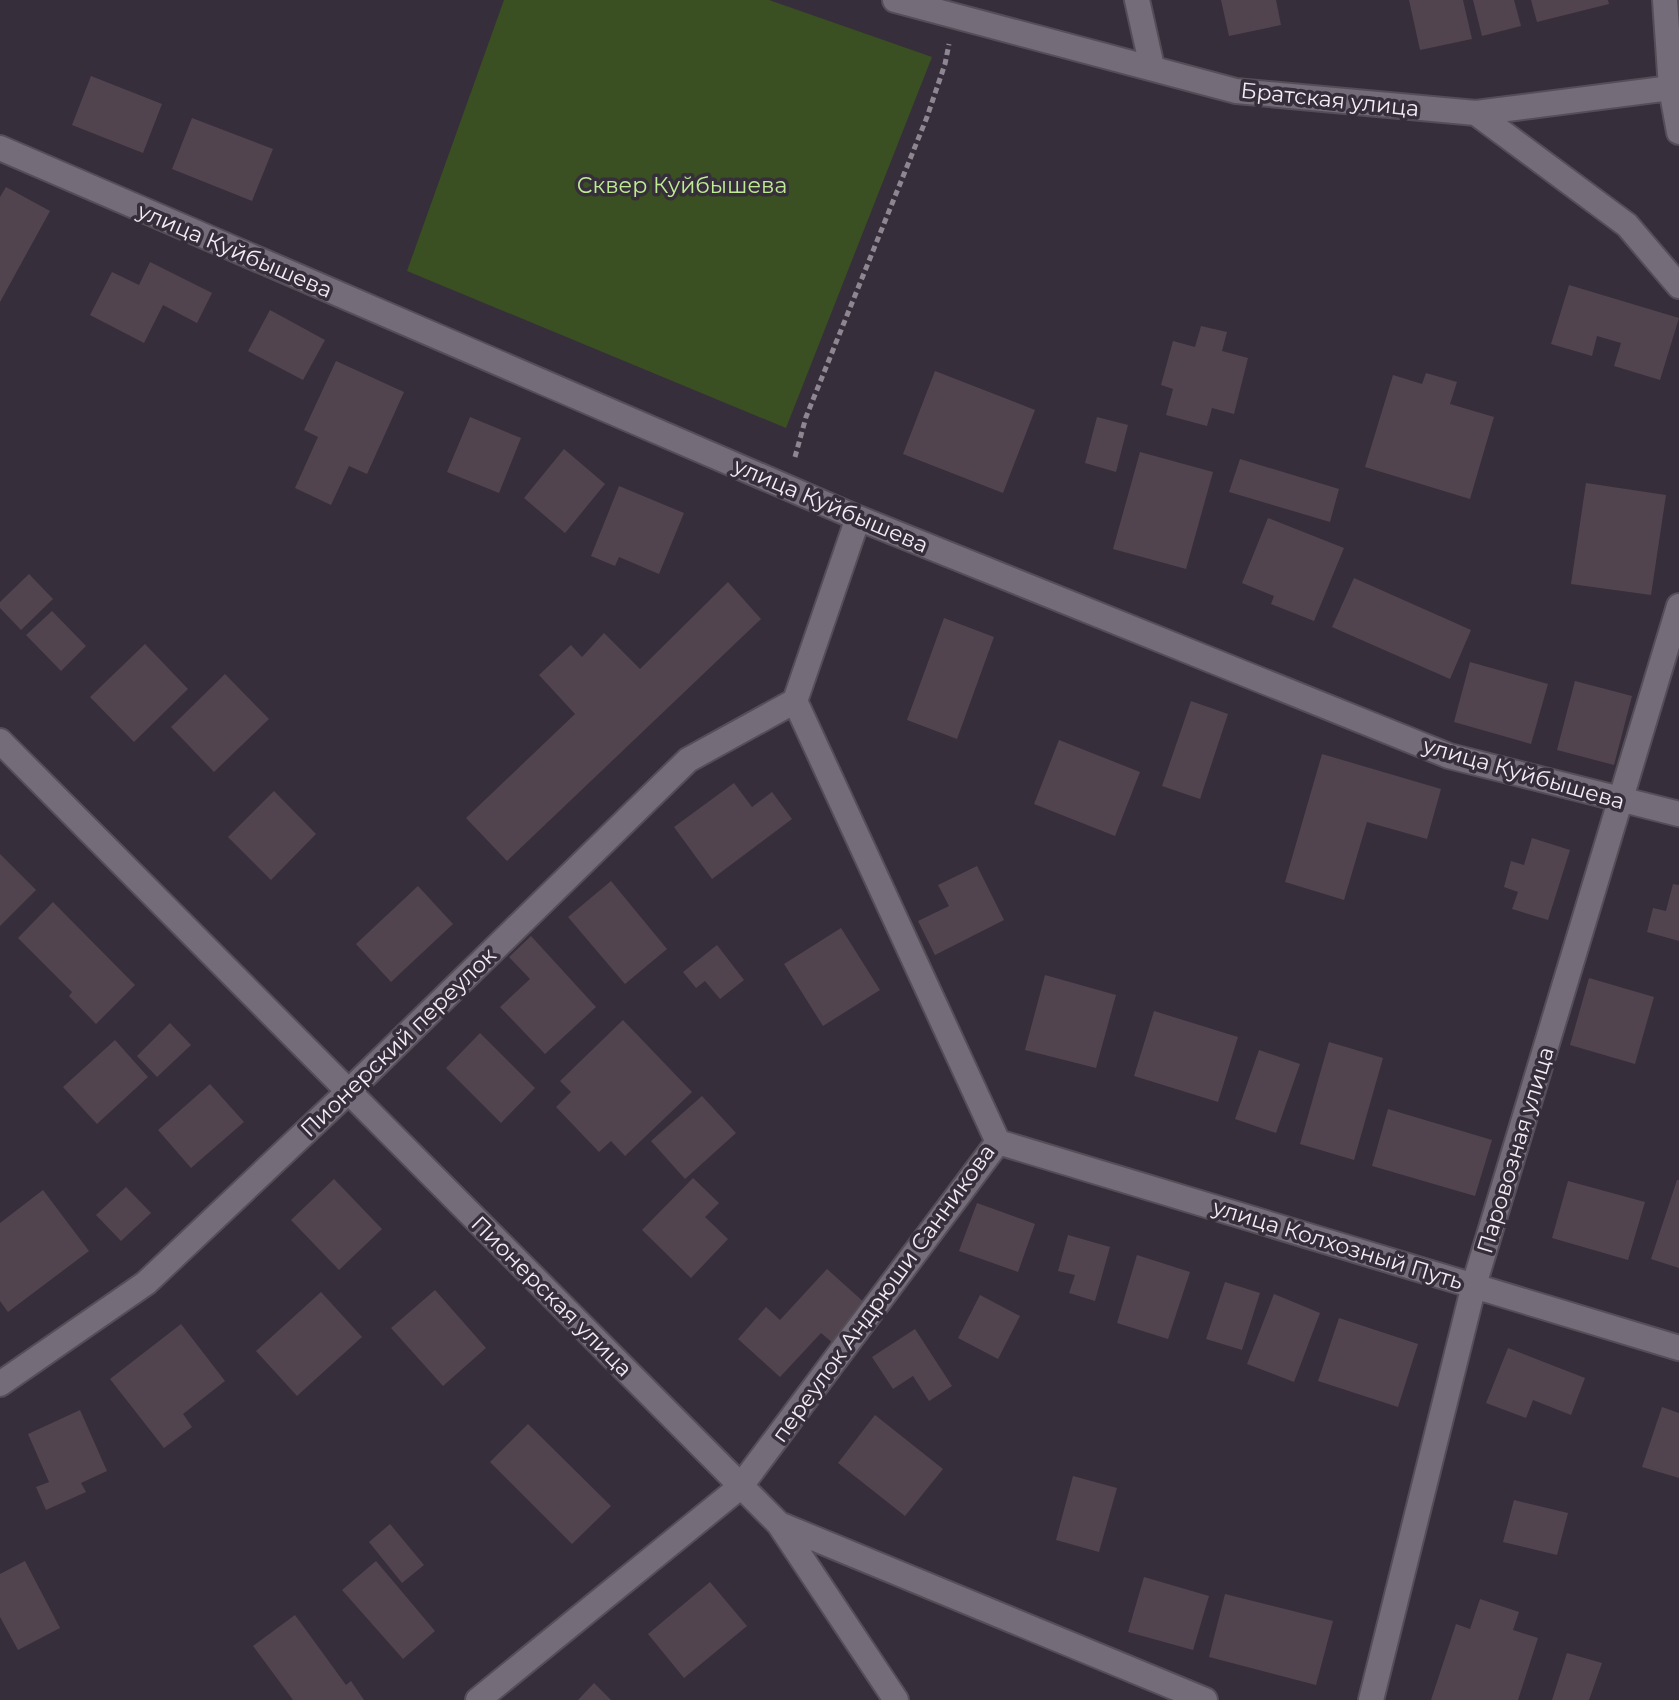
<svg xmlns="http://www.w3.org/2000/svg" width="1679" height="1700" font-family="Montserrat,sans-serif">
	<rect width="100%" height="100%" fill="#362e3a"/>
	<path fill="#3a5023" d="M504,0H769L932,57L786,428L407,271Z"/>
	<path fill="#51444f" d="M1221,0H1276L1281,25L1229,36Z
		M1409,0H1463L1472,39L1420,50Z
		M1473,0H1514L1521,26L1482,36Z
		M1531,0H1608L1609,4L1537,22Z
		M91,76L162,104L143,153L72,125Z
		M192,118L273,149L252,201L172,169Z
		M6,187L50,211L0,302V197Z
		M150,262L212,293L197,323L163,305L144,343L90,315L112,272L139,285Z
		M1569,285L1679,318L1660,380L1614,366L1621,343L1597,336L1592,356L1551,344Z
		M270,310L325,340L303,380L248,351Z
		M1201,326L1227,332L1222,351L1248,358L1234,414L1212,408L1207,426L1166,415L1173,389L1161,385L1173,341L1195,347Z
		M336,361L404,392L367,474L349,466L331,505L295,488L318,437L304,430Z
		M935,371L1035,410L1003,493L903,454Z
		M1426,373L1457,382L1450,404L1494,417L1470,499L1365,467L1393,375L1422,384Z
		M470,417L521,438L499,493L447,472Z
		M1097,417L1128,425L1116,472L1085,463Z
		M564,449L605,484L565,533L524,498Z
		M1140,452L1213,472L1186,569L1113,549Z
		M1240,459L1339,489L1330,522L1229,492Z
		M1586,483L1666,495L1651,595L1571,584Z
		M619,486L684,513L659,574L619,557L615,566L591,556Z
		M1268,518L1344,548L1314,621L1271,604L1274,596L1242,583Z
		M29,574L53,599L21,630L0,608V602Z
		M1354,578L1471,630L1450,679L1332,627Z
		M728,582L761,619L507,861L466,818L575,714L539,675L571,645L582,657L604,633L640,669Z
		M52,611L86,646L61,671L26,635Z
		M944,618L994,637L957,739L907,720Z
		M145,644L188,689L134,742L90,697Z
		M1470,662L1548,684L1531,744L1454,722Z
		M225,674L269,719L214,772L171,727Z
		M1575,681L1632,696L1614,765L1557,750Z
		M1191,701L1228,714L1200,799L1162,786Z
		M1059,740L1140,772L1115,836L1034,804Z
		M1322,754L1441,789L1427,839L1367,822L1344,900L1285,882Z
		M734,783L752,807L772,792L792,819L712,879L674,827Z
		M274,791L316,834L271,880L228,837Z
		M1532,838L1570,850L1548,920L1512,909L1518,892L1504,887L1511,861L1524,865Z
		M0,854L36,890L0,926Z
		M977,866L1004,920L935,955L918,921L949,906L938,885Z
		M611,881L667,949L625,984L568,917Z
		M1673,884L1679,885V941L1647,932L1653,908L1666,911Z
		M418,886L453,924L391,982L356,944Z
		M53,902L135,985L96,1024L69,996L72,992L18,938Z
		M841,928L880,990L823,1026L784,964Z
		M531,936L596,1007L545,1054L500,1007L530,979L509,957Z
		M717,945L744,980L720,999L705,981L696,988L683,972Z
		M1045,975L1116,995L1096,1068L1025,1050Z
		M1589,978L1654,997L1635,1064L1570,1045Z
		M1154,1011L1238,1037L1218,1102L1134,1076Z
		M623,1020L692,1092L625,1156L611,1141L599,1152L556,1107L571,1092L560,1081Z
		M170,1023L191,1045L157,1077L137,1056Z
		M480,1033L535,1088L501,1123L446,1068Z
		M115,1040L148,1077L97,1124L63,1087Z
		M1329,1042L1383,1058L1354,1160L1300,1144Z
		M1259,1050L1300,1064L1276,1133L1235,1119Z
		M210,1084L244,1122L191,1168L158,1130Z
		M702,1096L736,1133L685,1179L651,1141Z
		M1388,1109L1492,1140L1475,1196L1372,1166Z
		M693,1178L719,1203L705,1217L728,1239L691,1278L642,1230Z
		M334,1179L382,1229L339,1270L291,1220Z
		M1677,1180H1679V1268L1651,1259Z
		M1568,1181L1645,1202L1628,1260L1552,1238Z
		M126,1187L151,1213L121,1241L96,1215Z
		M43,1190L89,1251L8,1312L0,1301V1223Z
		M977,1203L1035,1224L1018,1272L959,1251Z
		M1068,1235L1110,1247L1095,1301L1069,1293L1075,1275L1058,1271Z
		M1137,1255L1190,1272L1168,1339L1117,1323Z
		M827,1269L867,1305L833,1343L821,1333L780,1377L738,1339L766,1307L780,1320Z
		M1225,1282L1260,1293L1242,1350L1206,1339Z
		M435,1290L486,1348L443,1386L391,1328Z
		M321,1292L362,1337L297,1396L256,1351Z
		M1274,1294L1320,1313L1294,1382L1247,1364Z
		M980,1295L1020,1316L998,1359L958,1338Z
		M1339,1318L1418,1344L1398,1407L1318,1381Z
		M181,1324L225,1381L183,1414L192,1427L164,1448L110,1379Z
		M915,1329L952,1386L929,1401L913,1376L893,1389L872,1357Z
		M1508,1348L1585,1378L1571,1415L1533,1400L1526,1418L1486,1403Z
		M1662,1407L1679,1413V1478L1642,1467Z
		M80,1410L107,1471L81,1483L86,1492L46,1510L36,1487L49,1482L28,1434Z
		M875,1415L943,1469L905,1516L838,1463Z
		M528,1424L611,1506L572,1544L490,1462Z
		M1073,1476L1117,1488L1099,1552L1056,1540Z
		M1514,1500L1568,1513L1557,1555L1503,1542Z
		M390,1524L424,1565L402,1583L369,1542Z
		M25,1561L60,1628L18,1650L0,1617V1574Z
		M376,1561L435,1631L403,1659L342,1590Z
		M1144,1577L1209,1596L1193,1650L1128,1632Z
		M710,1582L747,1626L684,1678L648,1634Z
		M1225,1594L1333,1621L1316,1685L1209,1657Z
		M1480,1599L1519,1612L1513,1630L1538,1638L1518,1700H1431L1456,1624L1470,1629Z
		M295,1615L346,1685L351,1681L364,1700H293L253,1646Z
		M1567,1653L1602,1663L1589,1700H1552Z
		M594,1683L611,1700H578Z"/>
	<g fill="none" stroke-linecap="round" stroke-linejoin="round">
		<defs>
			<path id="minor" d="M895,0L1236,91L1476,113L1679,87
				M1137,0L1152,67
				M1665,0L1671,88L1679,132
				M1476,113L1627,225L1679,286
				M0,148L858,518L1449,756L1679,814
				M0,741L779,1524L1205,1700
				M998,1142L1679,1348
				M0,1384L146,1283L349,1091L688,760L795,701
				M779,1524L896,1700
				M478,1700L740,1487L998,1142L795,701L858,518
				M1371,1700L1474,1285L1679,606"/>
		</defs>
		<use href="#minor" stroke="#554e58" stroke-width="28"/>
		<path stroke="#8e8791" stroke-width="5" stroke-dasharray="6 4" stroke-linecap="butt" d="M795,457L806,417L927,117L945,64L949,44"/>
		<use href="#minor" stroke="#756c7a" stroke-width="24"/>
	</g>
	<g text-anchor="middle" stroke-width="7" stroke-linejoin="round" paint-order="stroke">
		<g font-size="22" fill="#f2ecf4" stroke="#362e3a">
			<text transform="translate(1330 99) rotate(6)" y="8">Братская улица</text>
			<text transform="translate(235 250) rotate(23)" y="8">улица Куйбышева</text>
			<text transform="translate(831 505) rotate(23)" y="8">улица Куйбышева</text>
			<text transform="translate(1524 773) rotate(16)" y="8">улица Куйбышева</text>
			<text transform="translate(398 1042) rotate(-44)" y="8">Пионерский переулок</text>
			<text transform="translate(1515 1150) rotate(-73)" y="8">Паровозная улица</text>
			<text transform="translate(1338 1244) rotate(17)" y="8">улица Колхозный Путь</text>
			<text transform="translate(883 1293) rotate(-54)" y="8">переулок Андрюши Санникова</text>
			<text transform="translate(552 1296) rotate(45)" y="8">Пионерская улица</text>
		</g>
		<g font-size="22" fill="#bfec93" stroke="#362e3a">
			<text x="682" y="193">Сквер Куйбышева</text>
		</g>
	</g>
</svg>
